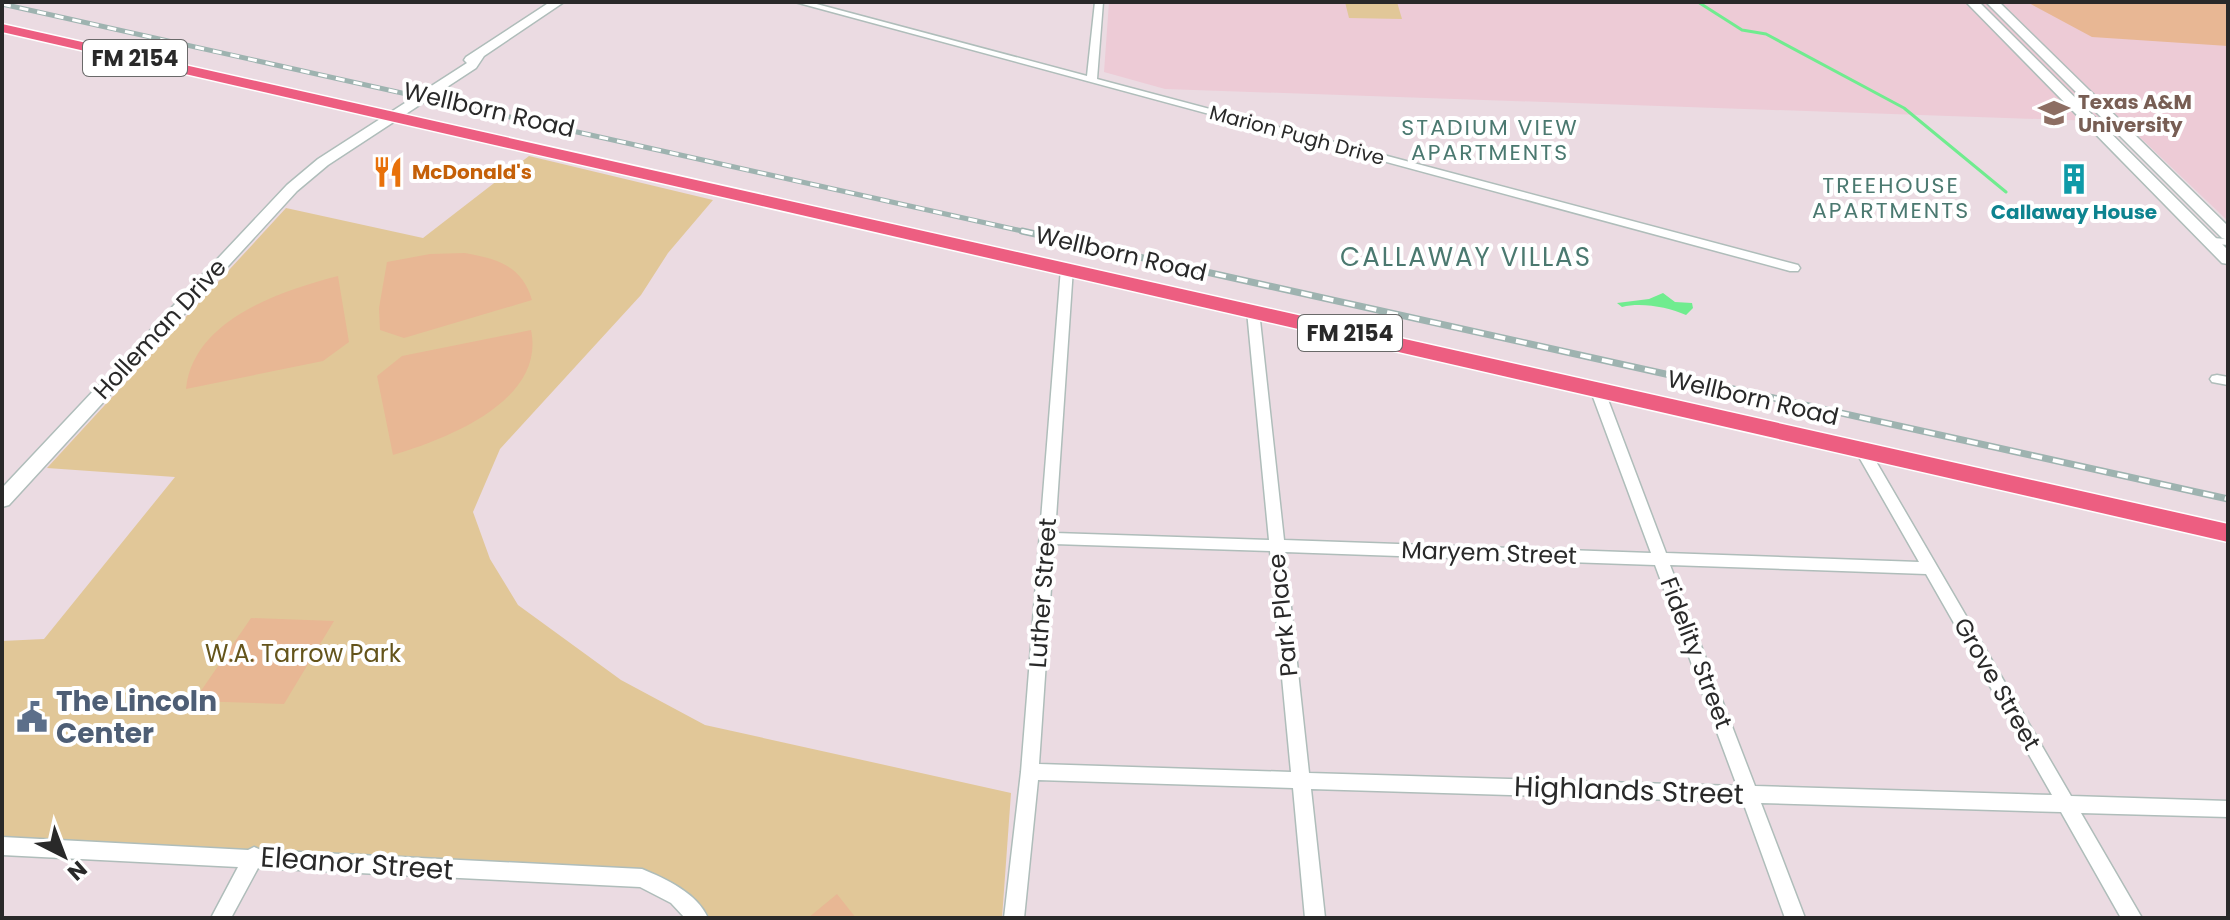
<svg xmlns="http://www.w3.org/2000/svg" width="2230" height="920" font-family="Poppins,sans-serif">
	<rect width="100%" height="100%" fill="#ebdbe2"/>
	<path fill="#edcbd6" d="M1109,2H2228V221L2124,122L1165,89L1104,72Z"/>
	<path fill="#e1c798" d="M1345,2H1397L1402,19L1349,18Z
		M529,156L713,200L668,253L641,295L500,449L473,512L490,559L518,605L621,680L705,725L1011,793L1002,918H698L661,886L2,849V641L44,639L175,477L47,468L286,208L423,238Z"/>
	<path fill="#e8b794" d="M2027,2H2228V46L2092,37Z
		M465,253C498,259 522,266 532,300L404,338L380,330L379,308L387,262L430,254Z
		M338,276L349,342L323,361L186,389C193,320 280,291 338,276Z
		M531,330C546,401 446,439 393,455L377,376L402,356Z
		M251,618L334,621L284,704L194,701Z
		M837,894L856,918H808Z"/>
	<path fill="#70ec8f" d="M1663,293L1675,302L1692,303L1693,308L1686,315C1668,307 1641,302 1622,307L1617,303L1649,299Z"/>
	<g fill="none" stroke-linecap="round" stroke-linejoin="round">
		<path stroke="#70ec8f" stroke-width="3" d="M1698,2L1742,30L1766,34L1904,108L2006,192"/>
		<defs>
			<path id="minor" d="M795,2H809L1087,76L1095,2H1103L1097,79L1798,265L1800,268L1798,271H1790Z
				M2211,238L2228,239V245L2207,243V239Z
				M1067,264L1073,268L1055,533L1269,540L1247,311L1253,307L1259,311L1284,540L1651,553L1590,389L1597,385L1604,389L1666,553L1919,562L1855,450L1862,445L1867,446L2071,796L2228,801V817L2081,813L2142,918H2121L2061,812L1761,803L1805,918H1785L1743,802L1311,789L1325,918H1305L1293,788L1038,780L1024,918H1004L1021,772L1061,268ZM1054,544L1270,551L1291,772L1039,764ZM1285,552L1655,565L1737,786L1309,773ZM1670,565L1926,574L2052,795L1755,786Z
				M2217,375L2228,377V385L2212,382L2210,379L2212,376Z
				M2,837L248,850L254,847L261,850L642,869C666,879 697,893 708,918H685L671,903L640,887L258,868L231,918H211L238,867L2,855Z"/>
			<path id="tertiary" d="M550,2H564L484,56L476,68L328,165L297,191L9,505L2,507V488L287,185L318,159L467,63L464,60L466,57Z"/>
			<path id="secondary" d="M1966,2H1979L2228,250V264L2222,263Z
				M1986,2H1999L2228,226V240L2222,238Z"/>
			<path id="primary" d="M2,24L2228,524V542L2,32Z"/>
		</defs>
		<use href="#minor" stroke="#afbdba" stroke-width="3"/>
		<use href="#tertiary" stroke="#afbdba" stroke-width="3"/>
		<use href="#secondary" stroke="#afbdba" stroke-width="3"/>
		<use href="#primary" stroke="#fff" stroke-width="3"/>
		<use href="#minor" fill="#fff" fill-rule="evenodd"/>
		<use href="#tertiary" fill="#fff" fill-rule="evenodd"/>
		<use href="#secondary" fill="#fff" fill-rule="evenodd"/>
		<use href="#primary" fill="#ed5e81" fill-rule="evenodd"/>
		<defs>
			<path id="rail-far1" d="M2,4L1031,233"/>
			<path id="rail" d="M1022,231L2228,499"/>
		</defs>
		<use href="#rail-far1" stroke="#9eb3b0" stroke-width="5"/>
		<use href="#rail" stroke="#9eb3b0" stroke-width="7"/>
		<use href="#rail-far1" stroke="#fff" stroke-width="3" stroke-dasharray="9" stroke-linecap="butt"/>
		<use href="#rail" stroke="#fff" stroke-width="4" stroke-dasharray="11" stroke-linecap="butt"/>
	</g>
	<defs>
		<symbol id="university-bare" viewBox="-9 -9 18 18"><path d="M0-5L7-2L0 1L-7-2ZM-4 1L0 2.5L4 1V4Q0 6-4 4Z" fill="#8d6e63" stroke="#fff" stroke-width="2.5" paint-order="stroke"/></symbol>
		<symbol id="restaurant-bare" viewBox="-9 -9 18 18"><path d="M-5-6h1v4h1v-4h1v4h1v-4h1v5L-1.5 .5V6h-2V.5L-5-1ZM5-6V6H3V1.5H1.5Q1.5-4 5-6Z" fill="#e8710a" stroke="#fff" stroke-width="2.5" paint-order="stroke"/></symbol>
		<symbol id="building-bare" viewBox="-9 -9 18 18"><path d="M-4-6H4V6H1V3H-1V6H-4ZM-2.5-4.3h1.7v1.8h-1.7ZM.8-4.3h1.7v1.8H.8ZM-2.5-1h1.7V.8h-1.7ZM.8-1h1.7V.8H.8Z" fill="#0f9aa8" stroke="#fff" stroke-width="2.5" paint-order="stroke"/></symbol>
		<symbol id="civic-bare" viewBox="-9 -9 18 18"><path d="M-.6-6.5H3V-4.5H.6V-3L4-1V1h2V6H-6V1h2V-1L-.6-3ZM-1.2 2.5V6h2.4V2.5Z" fill="#5c6f8a" stroke="#fff" stroke-width="2.5" paint-order="stroke"/></symbol>
	</defs>
	<g fill-rule="evenodd">
		<use href="#university-bare" x="2032" y="91" width="44" height="44"/>
		<use href="#restaurant-bare" x="366" y="150" width="44" height="44"/>
		<use href="#building-bare" x="2052" y="157" width="44" height="44"/>
		<use href="#civic-bare" x="10" y="695" width="44" height="44"/>
	</g>
	<g text-anchor="middle" stroke-width="8" stroke-linejoin="round" paint-order="stroke">
		<g font-size="20" font-weight="bold" fill="#785e54" stroke="#fff" text-anchor="start">
			<text x="2078" y="109">Texas A&amp;M<tspan x="2078" dy="23">University</tspan></text>
		</g>
		<g font-size="20" fill="#292929" stroke="#fff">
			<text transform="translate(1297 135) rotate(15)" y="7">Marion Pugh Drive</text>
		</g>
		<g font-size="20" font-weight="bold" fill="#c56008" stroke="#fff" text-anchor="start">
			<text x="412" y="179">McDonald's</text>
		</g>
		<g font-size="20" font-weight="bold" fill="#0d838f" stroke="#fff">
			<text x="2074" y="219">Callaway House</text>
		</g>
		<g fill="#fff" stroke="#696969" stroke-width="2">
			<rect x="83" y="40" width="104" height="36" rx="6"/>
			<rect x="1298" y="315" width="104" height="36" rx="6"/>
		</g>
		<g font-size="22" font-weight="bold" fill="#292929">
			<text x="135" y="66">FM 2154</text>
			<text x="1350" y="341">FM 2154</text>
		</g>
		<g font-size="22" letter-spacing="2" fill="#4b7970" stroke="#fff">
			<text x="1490" y="135">STADIUM VIEW<tspan x="1490" dy="25">APARTMENTS</tspan></text>
			<text x="1891" y="193">TREEHOUSE<tspan x="1891" dy="25">APARTMENTS</tspan></text>
		</g>
		<g font-size="24" fill="#292929" stroke="#fff">
			<text transform="translate(489 110) rotate(13)" y="8">Wellborn Road</text>
			<text transform="translate(1121 254) rotate(13)" y="8">Wellborn Road</text>
			<text transform="translate(160 329) rotate(-47)" y="8">Holleman Drive</text>
			<text transform="translate(1753 398) rotate(13)" y="8">Wellborn Road</text>
			<text transform="translate(1489 553) rotate(2)" y="8">Maryem Street</text>
			<text transform="translate(1043 593) rotate(-86)" y="8">Luther Street</text>
			<text transform="translate(1283 615) rotate(-96)" y="8">Park Place</text>
			<text transform="translate(1696 653) rotate(69)" y="8">Fidelity Street</text>
			<text transform="translate(1997 684) rotate(60)" y="8">Grove Street</text>
		</g>
		<g font-size="24" fill="#64541b" stroke="#fff">
			<text x="303" y="662">W.A. Tarrow Park</text>
		</g>
		<g font-size="26" letter-spacing="2" fill="#4b7970" stroke="#fff">
			<text x="1466" y="266">CALLAWAY VILLAS</text>
		</g>
		<g font-size="28" font-weight="bold" fill="#4e5e75" stroke="#fff" text-anchor="start">
			<text x="56" y="711">The Lincoln<tspan x="56" dy="32">Center</tspan></text>
		</g>
		<g font-size="28" fill="#292929" stroke="#fff">
			<text transform="translate(1629 790) rotate(2)" y="10">Highlands Street</text>
			<text transform="translate(357 863) rotate(4)" y="10">Eleanor Street</text>
		</g>
	</g>
	<rect width="2230" height="920" fill="none" stroke="#292929" stroke-width="8"/>
	<g transform="translate(64 856) rotate(138)" stroke="#ffffff" stroke-width="6" paint-order="stroke">
	<path d="M0-6L14 30L0 20L-14 30Z" fill="#292929"/>
	<text y="-12" font-size="22" font-weight="bold" text-anchor="middle" fill="#292929">N</text>
	</g>
</svg>
